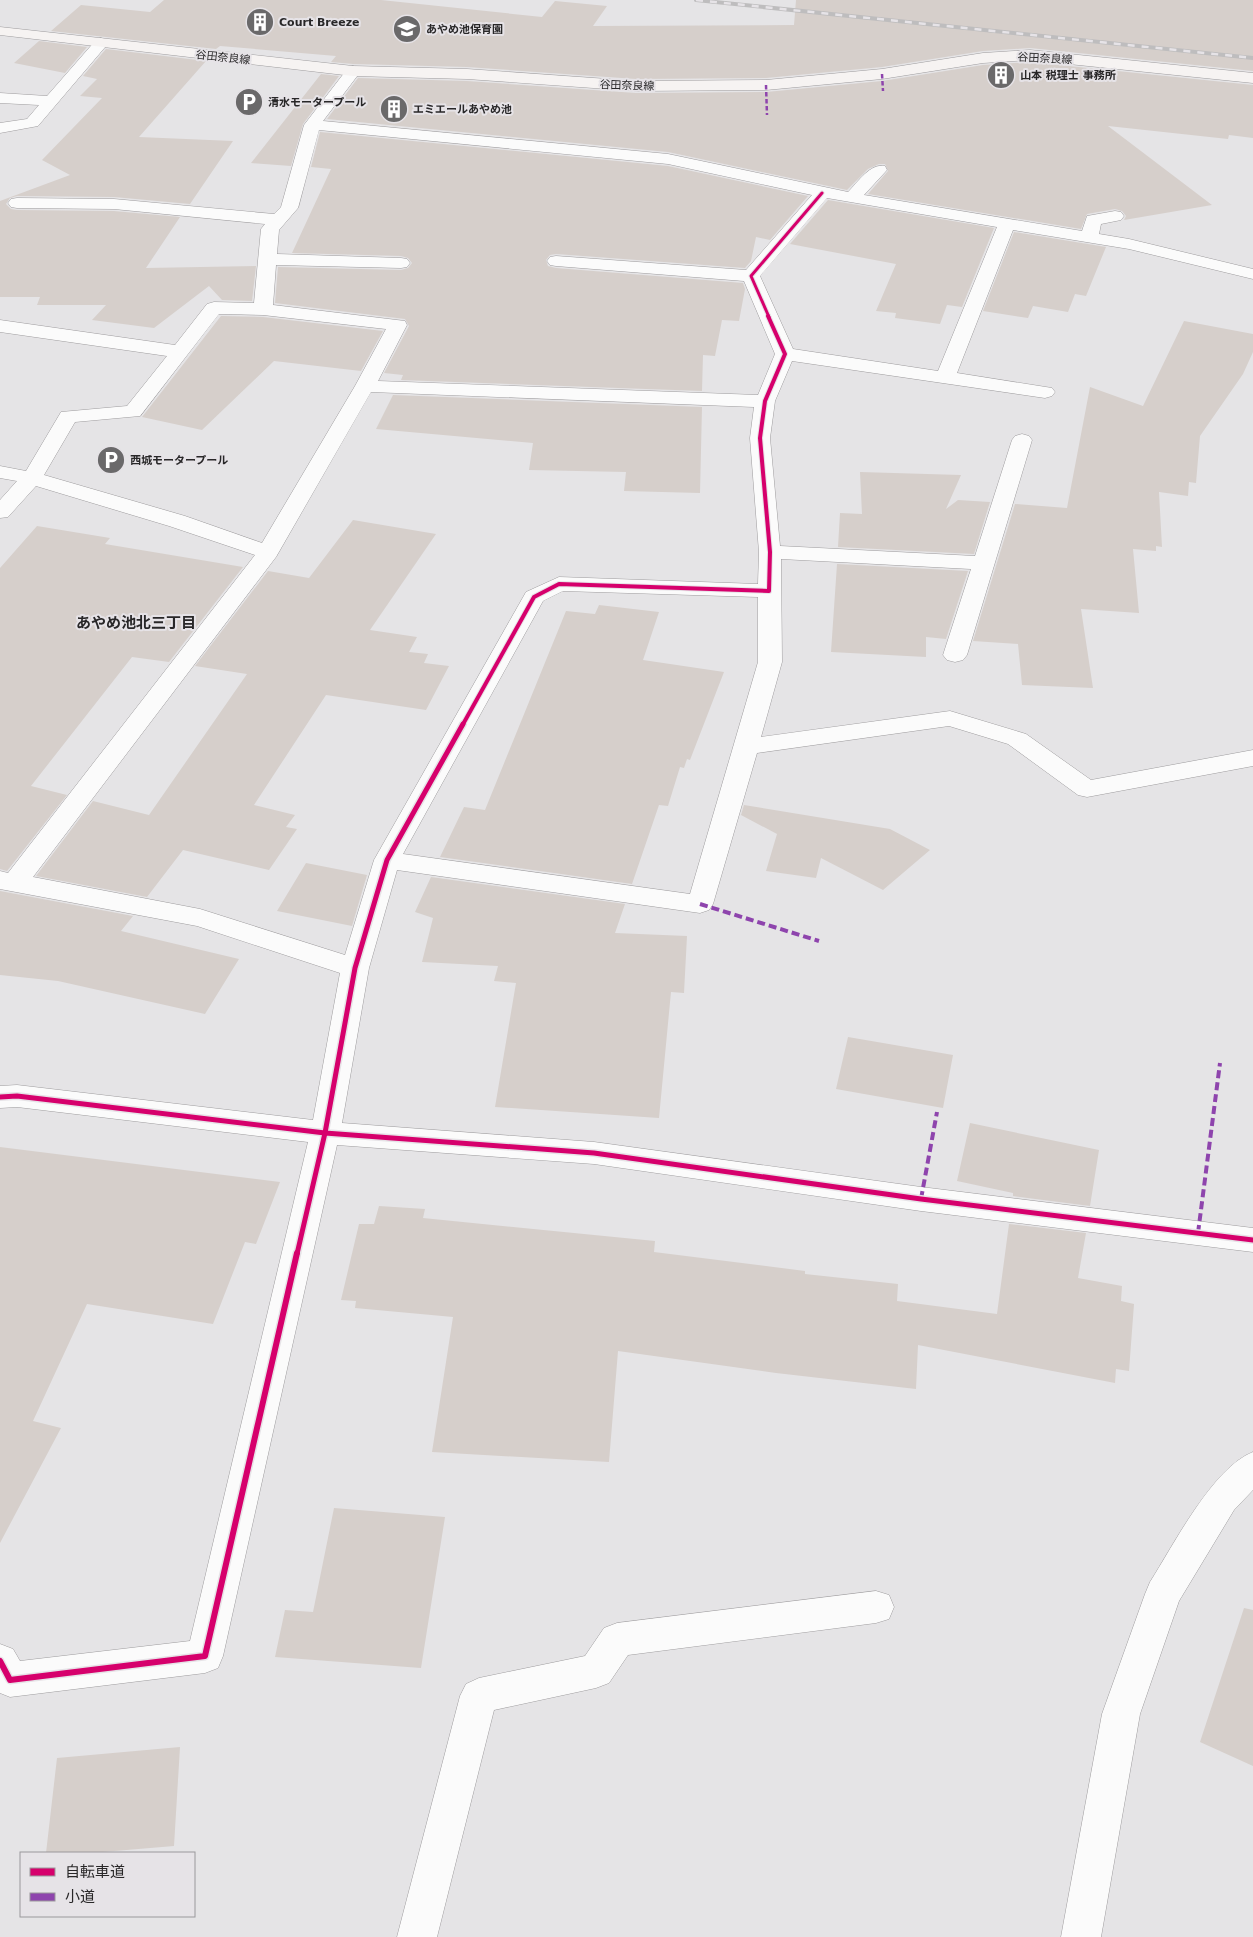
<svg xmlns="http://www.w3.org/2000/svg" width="1253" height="1937" font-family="'DejaVu Sans','Noto Sans JP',sans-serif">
	<rect width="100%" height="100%" fill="#e5e4e6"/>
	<path fill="#d6cfcb" d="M164,0H381L542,17L555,1L607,6L593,26L794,25L796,0H1253V71L1030,48L983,51L882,67L766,78L636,79L467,67L353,64L331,62L336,56L220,46L216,49L51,31L81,5L150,12Z
		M39,41L87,47L65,73L14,63Z
		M106,49L206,61L139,137L233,141L190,204L114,197L17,196L10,198L6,204L11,209L17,210L114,211L180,217L146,268L256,266L252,301L222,300L209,286L154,328L92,320L106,305H37L40,297H0V201L70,175L42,160L102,98L80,96L97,79L83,76Z
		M1030,62L1253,85V138L1229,135L1228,139L1108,126L1212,205L1124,220L1126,216L1122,211L1115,209L1087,214L1081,229L868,194L888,171L885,164H879L868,169L847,190L668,152L327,119L358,78L467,81L636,93L766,92L882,81L983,65Z
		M321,74L339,76L303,124L291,166L251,163Z
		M320,132L668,166L808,196L770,240L756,237L751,261L745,268L556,254L550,255L546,260L548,266L556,268L743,283L745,289L739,321L722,320L715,356L703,355L702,391L401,380L403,375L384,373L409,326L405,319L275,303L278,267L401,270L408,268L412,263L408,258L401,256L292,253L331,169L311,167Z
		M828,200L994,228L962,307L947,305L940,324L895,318L896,313L876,311L896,264L790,244Z
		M1014,232L1106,247L1086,296L1075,294L1068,312L1033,306L1028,318L983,311Z
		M221,316L263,317L383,331L361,371L274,361L202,430L142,417Z
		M1184,321L1253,334V352L1243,374L1200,436L1196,483L1189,482L1188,496L1159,492L1162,547L1156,546V551L1133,549L1139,613L1081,609L1093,688L1022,685L1018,644L973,641L1015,504L1067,508L1090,387L1143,406Z
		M393,395L702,407L700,493L624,491L626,472L529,470L533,443L376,429Z
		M860,472L961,475L946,509L958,500L990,502L974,554L838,547L840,513L862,514Z
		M353,520L436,534L370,630L417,637L409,652L428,654L424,663L449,666L426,710L326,695L254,805L295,815L286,827L297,829L269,870L183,850L147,897L36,876L93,801L149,815L247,674L195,666L268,571L309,578Z
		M37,526L110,538L105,544L243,567L169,662L132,657L31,786L67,795L7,871L0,869V568Z
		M837,564L968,571L946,639L926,637V657L831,652Z
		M599,605L659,612L643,660L724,672L690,760L687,759L684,768L680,767L668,806L659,805L632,884L440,857L464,807L485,810L566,611L595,614Z
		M744,805L890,829L930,850L883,890L821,858L816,878L766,871L777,834L741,815Z
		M306,863L367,875L352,926L277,911Z
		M431,877L625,904L615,933L687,936L684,993L671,992L659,1118L495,1107L516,983L494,981L498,966L422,962L433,918L415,912Z
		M0,891L133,916L121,931L239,959L205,1014L58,981L0,975Z
		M848,1037L953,1055L943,1108L836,1089Z
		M970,1123L1099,1150L1090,1206L1013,1196V1193L957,1181Z
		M0,1147L280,1182L256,1244L245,1242L213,1324L87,1304L33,1421L61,1428L0,1543Z
		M379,1206L425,1209L423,1218L655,1241L654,1252L805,1271V1274L898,1284L897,1301L997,1314L1009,1224L1086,1233L1078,1278L1122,1286L1121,1301L1134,1304L1129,1371L1116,1369L1115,1383L918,1345L916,1389L776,1373L618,1351L609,1462L432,1452L453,1317L355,1308L356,1301L341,1300L359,1224H374Z
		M334,1508L445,1517L421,1668L275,1657L285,1610L313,1612Z
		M1244,1608L1253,1610V1766L1200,1742Z
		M180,1747L174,1846L91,1853H46L57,1758Z"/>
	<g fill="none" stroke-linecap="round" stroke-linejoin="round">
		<defs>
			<path id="minor" d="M101,38L106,40L109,43L106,46L38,126L0,133V123L27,119L39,105L0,103V93L47,96L96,40Z
				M353,66L358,68L361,71L323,121L668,154L848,192C858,182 870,163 885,166L887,170L864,195L1082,231L1087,216L1115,211L1121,212L1124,216L1121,220L1101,224L1099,234L1129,239L1253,269V279L1129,249L1013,230L957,373L1052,388L1055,392L1052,396L1045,398L792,361L775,401L770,438L780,546L975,556L1012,440L1015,436L1022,434L1029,436L1032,440L967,655L963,660L955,662L947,660L943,655L971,569L781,559L782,662L761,737L950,711L1026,734L1091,780L1253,750V766L1087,797L1078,795L1008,744L949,726L757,753L713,904L709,910L700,913L397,870L369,968L342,1123L594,1142L921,1187L1253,1228V1252L921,1211L594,1164L337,1145L223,1656L218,1668L205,1673L10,1697L0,1693V1644L13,1649L20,1661L190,1641L308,1142L17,1107L0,1108V1086L17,1085L313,1120L340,973L197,926L0,889V871L8,873L255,555L169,526L36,486L8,517L0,518V500L17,481L0,478V466L26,471L61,412L127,406L167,356L0,332V320L175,345L207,304L214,302L254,303L261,229L265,224L114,209L17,208L11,207L8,203L11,199L17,198L114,199L274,214L281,207L304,125L348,68ZM319,130L668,164L812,195L746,270L556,256L550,257L547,261L550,265L556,266L744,281L775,354L758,395L378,381L407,325L405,321L273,305L276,265L401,268L407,267L410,263L407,259L401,258L277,254L279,230L298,208ZM827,198L997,227L938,371L793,349L760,276ZM219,314L263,315L386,329L355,386L262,543L185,516L44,475L75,422L140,416ZM371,392L754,407L750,438L759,552L758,584L559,577L526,592L374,860L345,955L200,909L33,877L276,557ZM563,591L758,597V662L690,894L403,854L543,601Z
				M1253,1452V1490L1234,1510L1179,1601L1140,1714L1101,1937H1061L1102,1714L1145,1594L1150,1582C1173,1546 1213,1467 1253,1452Z
				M876,1591L889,1595L894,1607L889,1619L876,1623L628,1655L609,1683L596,1688L494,1710L437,1937H397L460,1696L466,1684L479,1678L585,1656L604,1628L617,1623Z"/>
			<path id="secondary" d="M0,27L353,66L467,69L636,81L766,80L882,69L983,53L1030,50L1253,73V83L1030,60L983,63L882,79L766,90L636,91L467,79L353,76L0,35Z"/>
		</defs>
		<use href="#minor" stroke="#9e9c9e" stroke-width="1"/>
		<use href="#secondary" stroke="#9e9c9e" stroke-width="1"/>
		<use href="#minor" fill="#fbfbfb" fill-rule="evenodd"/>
		<use href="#secondary" fill="#f6f3f2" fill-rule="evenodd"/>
		<defs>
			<path id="rail" d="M696,0L1253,58"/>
		</defs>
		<use href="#rail" stroke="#bebdbe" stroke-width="4"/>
		<use href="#rail" stroke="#e6e3e7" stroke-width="2.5" stroke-dasharray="7" stroke-linecap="butt"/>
		<path stroke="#8e44ad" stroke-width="2.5" stroke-dasharray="4.5 2.5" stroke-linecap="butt" d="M882,74L883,91
			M766,85L767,115"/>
		<path stroke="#8e44ad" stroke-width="4" stroke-dasharray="8 4" stroke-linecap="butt" d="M700,904L819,941
			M921,1199L937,1112
			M1198,1233L1220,1063"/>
		<defs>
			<path id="cycleway-far3" d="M769,317L751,276L822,193"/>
			<path id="cycleway-far2" d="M462,726L534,597L559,584L769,591L770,552L760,438L765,401L785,354L768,316"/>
			<path id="cycleway-far1" d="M0,1097L17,1096L325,1133L594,1153L921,1199L1253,1240
				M297,1254L325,1133L355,968L387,860L463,724"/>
			<path id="cycleway" d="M0,1661L10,1680L205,1656L297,1253"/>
		</defs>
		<use href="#cycleway-far3" stroke="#e6e3e7" stroke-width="5"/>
		<use href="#cycleway-far2" stroke="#e6e3e7" stroke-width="6"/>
		<use href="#cycleway-far1" stroke="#e6e3e7" stroke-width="8"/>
		<use href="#cycleway" stroke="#e6e3e7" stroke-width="9"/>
		<use href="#cycleway-far3" stroke="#d6006c" stroke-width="3"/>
		<use href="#cycleway-far2" stroke="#d6006c" stroke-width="4"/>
		<use href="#cycleway-far1" stroke="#d6006c" stroke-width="5"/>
		<use href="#cycleway" stroke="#d6006c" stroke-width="6"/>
	</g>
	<defs>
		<symbol id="building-disc" viewBox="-11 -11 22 22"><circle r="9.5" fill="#6a696a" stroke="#e6e3e7"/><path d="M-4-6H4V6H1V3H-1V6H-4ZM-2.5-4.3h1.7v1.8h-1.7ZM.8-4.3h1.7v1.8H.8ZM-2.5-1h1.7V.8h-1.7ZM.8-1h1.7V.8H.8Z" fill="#fff"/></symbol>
		<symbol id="school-disc" viewBox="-11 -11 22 22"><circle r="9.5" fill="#6a696a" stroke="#e6e3e7"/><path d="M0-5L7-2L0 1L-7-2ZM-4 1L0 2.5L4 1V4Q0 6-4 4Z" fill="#fff"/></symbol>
		<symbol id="parking-disc" viewBox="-11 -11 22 22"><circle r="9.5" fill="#6a696a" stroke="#e6e3e7"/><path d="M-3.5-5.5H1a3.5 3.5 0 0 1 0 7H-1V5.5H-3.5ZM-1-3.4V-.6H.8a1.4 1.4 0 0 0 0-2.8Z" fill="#fff"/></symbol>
	</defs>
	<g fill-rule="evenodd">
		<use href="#building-disc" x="244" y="6" width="32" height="32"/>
		<use href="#school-disc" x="391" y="13" width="32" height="32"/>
		<use href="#building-disc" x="985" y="59" width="32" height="32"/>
		<use href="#parking-disc" x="233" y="86" width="32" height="32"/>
		<use href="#building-disc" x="378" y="93" width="32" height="32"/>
		<use href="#parking-disc" x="95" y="444" width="32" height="32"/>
	</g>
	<g text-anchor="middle" stroke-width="4" stroke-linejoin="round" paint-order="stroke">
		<g font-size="11" font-weight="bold" fill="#282728" stroke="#e6e3e7" text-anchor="start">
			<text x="279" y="26">Court Breeze</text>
			<text x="426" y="33">あやめ池保育園</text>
			<text x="1020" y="79">山本 税理士 事務所</text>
			<text x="268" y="106">清水モータープール</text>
			<text x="413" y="113">エミエールあやめ池</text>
			<text x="130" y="464">西城モータープール</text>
		</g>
		<g font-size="11" fill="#282728" stroke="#e6e3e7">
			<text transform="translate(223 57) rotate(6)" y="4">谷田奈良線</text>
			<text transform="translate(1045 58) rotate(3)" y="4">谷田奈良線</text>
			<text transform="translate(627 85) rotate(2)" y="4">谷田奈良線</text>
		</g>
		<g font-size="15" font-weight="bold" fill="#282728" stroke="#e6e3e7">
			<text x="136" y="628">あやめ池北三丁目</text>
		</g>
	</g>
	<rect x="20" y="1852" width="175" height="65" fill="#e6e3e7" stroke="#9a989b"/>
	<rect x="30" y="1868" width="25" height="8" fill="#d6006c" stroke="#9a989b"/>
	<text x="65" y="1877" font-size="15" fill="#282728">自転車道</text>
	<rect x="30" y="1893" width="25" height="8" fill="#8e44ad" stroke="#9a989b"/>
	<text x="65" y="1902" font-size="15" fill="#282728">小道</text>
</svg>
